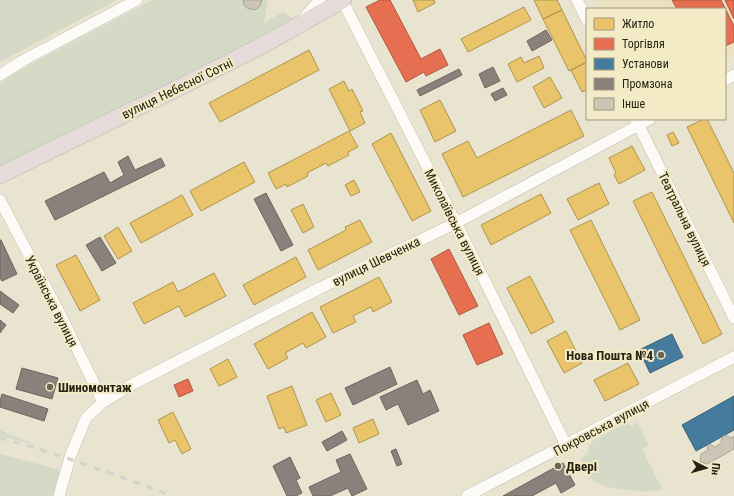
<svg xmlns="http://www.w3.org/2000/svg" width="734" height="496" font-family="'Roboto Condensed',sans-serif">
	<rect width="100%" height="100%" fill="#e8e4d0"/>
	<path fill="#eae1c1" d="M592,0H734V54L725,59V9H597Z"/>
	<path fill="#d5dac6" d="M0,0H117L0,62Z
		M153,0H268L264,23L283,12L292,18L250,43L0,167V84L8,77L37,61Z
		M628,422L630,426L637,422L649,445L642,449L662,489C652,493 641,491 630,490C615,489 597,487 587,474C583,469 581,464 582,457L588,453C588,447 590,444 594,440Z
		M0,430L36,445L0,436Z
		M0,454L57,469L61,472L56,496H0Z"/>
	<path fill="#e9c46a" stroke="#ae9450" d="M413,0H434L435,3L418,12Z
		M534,0H557L562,10L543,19Z
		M524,7L531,20L468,52L461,39Z
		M562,10L587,61V62L569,71L543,19Z
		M309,50L319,70L220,122L209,103Z
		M539,56L544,68L517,82L508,64L521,57L524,63Z
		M587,62V90L582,92L571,70Z
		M550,77L562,98L544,108L533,87Z
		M344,81L349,91L352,89L363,111L360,112L365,123L350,131L329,89Z
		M440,100L456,131L435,142L420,110Z
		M571,110L584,136L463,197L442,154L468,141L477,158Z
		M704,119H707L734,173V223L687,127Z
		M349,131L358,147L348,152L349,155L328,166L326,163L307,173L308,176L287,187L286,184L276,189L268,173Z
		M673,132L679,143L672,146L667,135Z
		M391,133L431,211L412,221L372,144Z
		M632,146L645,170L619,184L614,175L616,173L609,158Z
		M244,162L255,182L201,211L190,191Z
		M354,180L360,192L351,196L345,185Z
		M599,183L609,204L578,220L567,199Z
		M652,192L722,334L703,344L633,201Z
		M541,194L551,213L491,245L481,225Z
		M182,195L193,215L141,243L130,223Z
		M303,204L314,227L303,233L291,210Z
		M360,220L372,242L318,270L308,250L346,230L345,227Z
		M591,220L640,320L620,330L570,230Z
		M118,227L132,251L118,259L104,236Z
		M76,255L100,300L80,311L56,265Z
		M296,257L306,277L254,305L243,285Z
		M214,273L226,296L185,317L179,306L144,324L133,303L173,282L178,292Z
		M530,276L554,322L531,334L507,288Z
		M379,277L392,302L373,312L371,307L353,316L356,322L333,333L320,307Z
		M312,312L326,337L306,348L303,343L285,353L288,358L268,369L254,344Z
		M566,331L582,363L564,373L547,341Z
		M228,359L237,377L219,386L210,369Z
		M628,363L639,384L605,401L594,380Z
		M292,386L307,425L286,433L284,427L279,429L267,396Z
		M331,393L341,415L326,422L316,400Z
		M173,412L191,449L182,454L175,440L169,443L158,420Z
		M373,419L379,434L359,443L353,428Z"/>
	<path fill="#e76f51" stroke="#ad583f" d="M380,0H390L421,59L440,49L448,65L426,76L424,72L406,82L366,7Z
		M672,0H721L734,26V42L725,46V9H677Z
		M725,0H734V19Z
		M449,249L478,306L459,315L431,259Z
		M489,323L503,354L477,365L463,335Z
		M188,379L193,391L179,397L174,385Z"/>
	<path fill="#457b9d" stroke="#3c6174" d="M672,334L683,357L650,373L639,350Z
		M734,396V430L696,451L682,425Z"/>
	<path fill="#8a817c" stroke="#6c655d" d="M546,30L552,40L532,51L527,41Z
		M493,67L500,81L485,88L479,74Z
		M459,69L462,75L420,96L417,90Z
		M503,88L507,95L495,101L491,94Z
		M128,156L135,170L161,158L165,166L55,220L45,201L104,172L110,183L124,175L118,162Z
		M266,193L293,245L281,251L254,199Z
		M100,237L116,263L102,271L86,245Z
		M0,240H1L17,274L2,281L0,278Z
		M0,291L19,305L13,313L0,304Z
		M0,320L6,325L0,333Z
		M390,367L397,384L353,405L345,388Z
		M22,368L58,378L52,399L16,389Z
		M417,380L423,394L430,390L439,411L408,425L398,404L386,410L380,397Z
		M2,394L48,409L44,421L0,407V401Z
		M342,431L347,440L327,451L322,442Z
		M396,449L402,464L397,466L391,451Z
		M350,454L367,489L352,496L348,488L330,496H313L309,487L341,472L336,460Z
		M290,457L300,478L296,480L302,493L296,496H287L273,466Z
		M563,463L575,485L561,493L556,483L532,496H503Z"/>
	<path fill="#ccc6b7" stroke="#aca597" d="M243,0H262L260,6L258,8L254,10L247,8L244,5Z
		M726,435L731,438L734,436V449L707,464L700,462L701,454L708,450L707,446L710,444L715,447L721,443L722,437Z"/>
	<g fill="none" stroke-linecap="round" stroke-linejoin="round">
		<defs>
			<path id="minor" d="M342,0L456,223L566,445
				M577,0L587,20
				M303,19L320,0
				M0,75L22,61L137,0
				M725,80L734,75
				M636,120L734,318
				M0,200L62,318L103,402
				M59,496L70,457L86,418L103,402L133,384L320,288L456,223L650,119
				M467,496L734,357"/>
			<path id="highway" d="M0,175L170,92L263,45L343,0"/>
		</defs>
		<use href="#minor" stroke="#c5c1b2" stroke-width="12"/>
		<use href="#highway" stroke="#c7c5bb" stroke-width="18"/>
		<use href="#minor" stroke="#fcfbf8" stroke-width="11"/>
		<use href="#highway" stroke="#e5dcda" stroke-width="16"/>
		<path stroke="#d4d2cd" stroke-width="3" stroke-dasharray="7 7" stroke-linecap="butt" d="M0,438C59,454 116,475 173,496"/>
	</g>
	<g fill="#6a6756" stroke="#f3eac6" stroke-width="1.5">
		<circle cx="661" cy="355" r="4"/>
		<circle cx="50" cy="387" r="4"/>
		<circle cx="558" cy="466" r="4"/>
	</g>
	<g text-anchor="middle" stroke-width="4" stroke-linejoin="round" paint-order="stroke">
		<g font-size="13" fill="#262315" stroke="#f3eac6">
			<text transform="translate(177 88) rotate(-26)" y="5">вулиця Небесної Сотні</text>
			<text transform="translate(685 219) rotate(64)" y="5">Театральна вулиця</text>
			<text transform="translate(455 222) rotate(63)" y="5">Миколаївська вулиця</text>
			<text transform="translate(376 261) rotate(-26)" y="5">вулиця Шевченка</text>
			<text transform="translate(52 301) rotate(63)" y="5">Українська вулиця</text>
			<text transform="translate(601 427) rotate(-28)" y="5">Покровська вулиця</text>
		</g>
		<g font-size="13" font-weight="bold" fill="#262315" stroke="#f3eac6" text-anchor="start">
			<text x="653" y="360" text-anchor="end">Нова Пошта №4</text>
			<text x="58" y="392">Шиномонтаж</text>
			<text x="566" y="471">Двері</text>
		</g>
	</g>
	<rect x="586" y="8" width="140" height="112" fill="#f3eac6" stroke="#a19a7f"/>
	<rect x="594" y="18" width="20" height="12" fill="#e9c46a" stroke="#a19a7f"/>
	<text x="622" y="28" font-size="12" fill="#262315">Житло</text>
	<rect x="594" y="38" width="20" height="12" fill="#e76f51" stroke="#a19a7f"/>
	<text x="622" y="48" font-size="12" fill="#262315">Торгівля</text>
	<rect x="594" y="58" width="20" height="12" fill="#457b9d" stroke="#a19a7f"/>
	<text x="622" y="68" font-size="12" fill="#262315">Установи</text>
	<rect x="594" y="78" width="20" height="12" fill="#8a817c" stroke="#a19a7f"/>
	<text x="622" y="88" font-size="12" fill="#262315">Промзона</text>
	<rect x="594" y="98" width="20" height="12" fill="#ccc6b7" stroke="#a19a7f"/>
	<text x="622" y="108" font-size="12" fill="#262315">Інше</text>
	<g transform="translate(706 468) rotate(96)" stroke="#f3eac6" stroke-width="3" paint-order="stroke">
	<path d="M0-3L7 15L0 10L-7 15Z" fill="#262315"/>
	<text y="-6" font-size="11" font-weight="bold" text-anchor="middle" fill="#262315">Пн</text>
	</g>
</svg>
